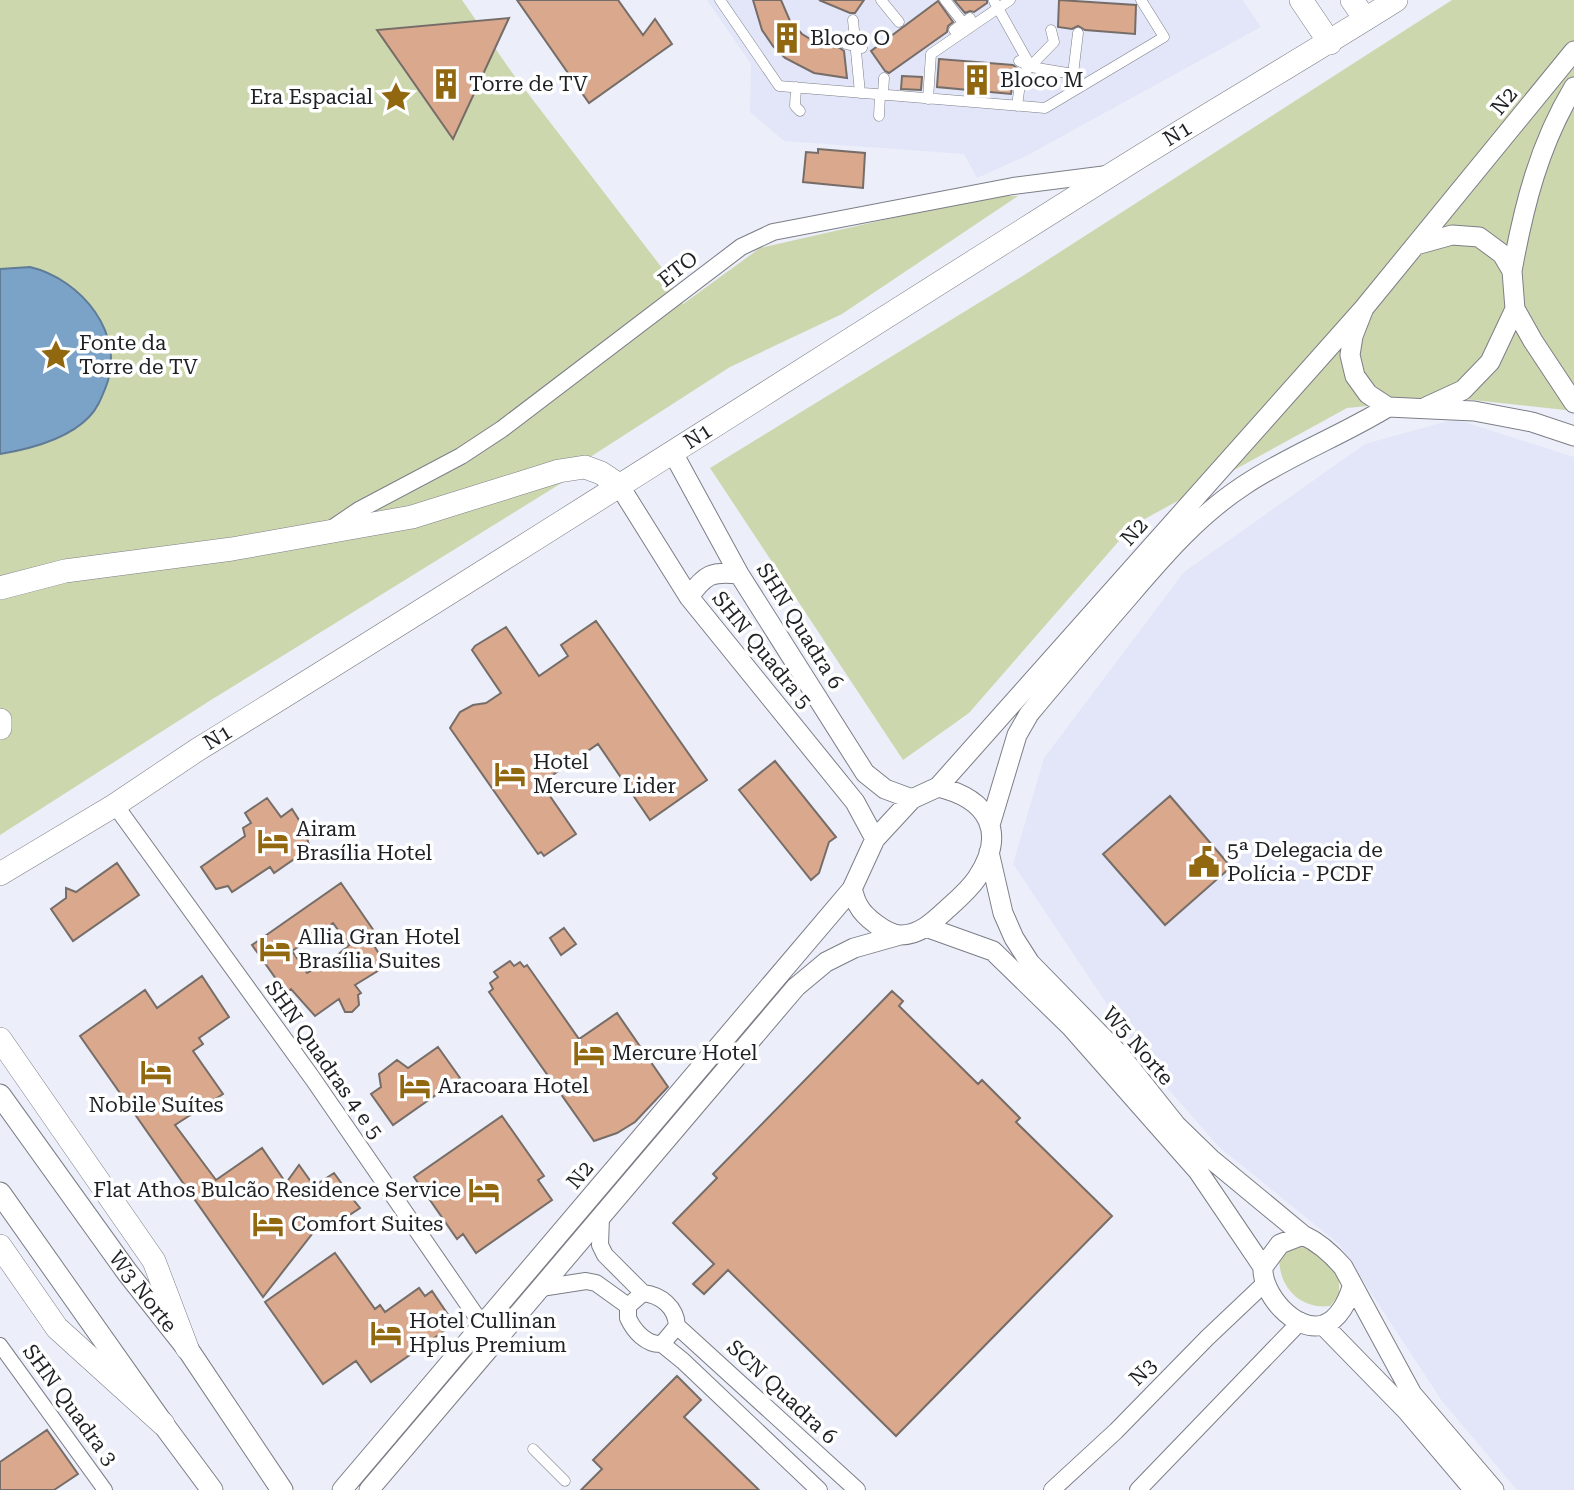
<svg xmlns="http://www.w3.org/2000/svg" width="1574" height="1490" font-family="'Roboto Serif',serif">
	<rect width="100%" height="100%" fill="#eceff9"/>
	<path fill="#e2e6f8" d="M707,0H1243L1261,27L1028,155L977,178L964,154L784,141L750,112L751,64Z
		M1455,419L1574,457V1490H1517L1442,1401L1339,1244L1219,1147L1150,1068L1013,864L1044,758L1184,572L1365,444Z"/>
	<path fill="#cdd7ae" d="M0,0H462L513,74L669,277L665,280L683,304L760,248L989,196H1018L842,314L730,367L553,481L581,471L211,700L0,835Z
		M1452,0H1574V411L1454,398L1347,408L1132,526L969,713L903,760L710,468L1021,277Z
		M1293,1243L1310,1244L1339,1274V1295L1330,1306C1297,1310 1275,1282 1280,1251Z"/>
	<path fill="#7ba2c7" stroke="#5f7b96" stroke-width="2" d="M30,267C81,279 128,335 105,389C101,399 97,409 89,417C67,440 30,449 0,454V269Z"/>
	<path fill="#d9a88d" stroke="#766d68" stroke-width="2" fill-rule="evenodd" d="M517,0H618L643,35L655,19L672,44L589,103Z
		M753,0H781L790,21L802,34L820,45L840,48L844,51L847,78L814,73L785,58L773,46L762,30Z
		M819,0H864L855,13H850Z
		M954,0H987V3L974,12L970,11L965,13Z
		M1059,0L1136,5L1135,34L1085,30L1078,26L1072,29L1058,27Z
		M938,1L953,22L948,26L947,32L889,73L885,71L871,51Z
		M509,18L453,139L377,30Z
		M939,59L1013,65L1018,69L1014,75L1011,94L937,87Z
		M902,76L922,77L921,90L901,89Z
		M818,149L865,153L863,188L803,182L806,152L818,153Z
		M596,621L707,780L650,820L598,744L541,783L576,834L544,856L541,852L538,854L450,728L460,712L473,705L486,703L501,693L472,650L475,646L506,627L539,676L568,656L561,645Z
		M775,761L836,837L829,842L819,873L811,880L739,790Z
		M1170,796L1231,867L1165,925L1103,854Z
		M267,798L281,817L292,809L304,828L310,848L274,873L270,867L232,892L228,886L216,889L201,867L245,836L243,828L251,823L245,813Z
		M117,863L139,895L73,941L51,909L66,898V888L76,892Z
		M341,883L374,931L368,935L386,966L355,985L361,993L358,995L359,1005L352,1012H345L339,999L315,1016L291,989L286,993L252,945ZM333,923L349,945L333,959L307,973L292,951Z
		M564,928L576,944L561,955L550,938Z
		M510,961L514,966L520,962L524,967L527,965L579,1039L617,1013L668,1087L635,1122L617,1133L594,1141L489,992L493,989L490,983L498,977L494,972Z
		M202,976L229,1017L199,1038L203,1044L193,1051L223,1094L175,1125L216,1180L262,1148L286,1183L299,1165L314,1186L334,1173L342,1184L349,1187L352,1198L360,1208L348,1216H342L331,1220L316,1229L263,1297L80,1036L145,990L157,1008Z
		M892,991L903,1001L899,1006L978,1084L982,1080L1020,1118L1016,1122L1112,1216L896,1436L728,1270L704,1294L693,1284L714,1264L673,1223L717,1178L713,1174Z
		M438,1047L460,1078L393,1125L371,1094L381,1087L379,1074L397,1060L408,1068Z
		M502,1116L544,1176L538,1180L552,1200L476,1253L463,1234L457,1239L414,1177Z
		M335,1253L375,1309L380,1305L385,1312L419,1288L425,1296L432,1291L451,1319L444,1324L447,1329L371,1382L356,1361L323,1384L265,1302Z
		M677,1376L701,1400L684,1417L759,1490H581L602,1469L593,1460Z
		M47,1430L78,1474L54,1490H0V1462Z"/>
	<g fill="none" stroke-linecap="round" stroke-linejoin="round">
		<defs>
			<path id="pedestrian" d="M720,0L779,86L1045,108L1164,37L1141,0
				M881,0L899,22
				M945,0L968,29
				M994,1L1031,67
				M853,20L860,93
				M954,30L970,18
				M1078,33L1073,74L1081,86
				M846,44L862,48
				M1019,61L1031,67L1073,74
				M796,87L795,106L800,111
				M883,94L884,78
				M928,99L931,54L1010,0
				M1017,106L1021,76L1054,42L1051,30
				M879,116L880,95
				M533,1449L565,1481"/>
			<path id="minor" d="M0,1345L105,1490"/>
			<path id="tertiary" d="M334,527L359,510L461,456L502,429L741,247L773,232L1013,186L1107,174
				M115,805L313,1079L494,1342
				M601,1217L600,1245L605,1255L643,1293
				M541,1288L586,1281L596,1283L628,1306
				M643,1293C661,1295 676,1307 677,1326L662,1344C646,1345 634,1331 628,1318V1306Z
				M677,1326L857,1490
				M662,1344L683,1361L819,1490
				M1052,1490L1116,1431L1207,1338L1264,1284
				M1138,1490L1301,1321"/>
			<path id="secondary" d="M1574,51L1364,308L1353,336L1350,355L1355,376L1368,394L1388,407L1474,411L1532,422L1574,436
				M1416,245L1452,235L1479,237L1502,254L1512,271L1515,309L1490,362L1463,390L1426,407
				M1512,271C1524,205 1539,145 1574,87
				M1515,309L1533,341L1574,403
				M673,453L739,574L865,773L885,789L912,799
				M619,485L689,597L855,802L875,839
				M689,597C705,574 712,571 739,574
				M938,787C989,799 1007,833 977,878C969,890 957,900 947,909C934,921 920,935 901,935C887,935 864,917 858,905C855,900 854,894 852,889L875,839L912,799L938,787L1364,308
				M990,825L1017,735L1029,714C1058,679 1088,644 1118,609C1157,564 1193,519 1243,486C1289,455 1341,436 1388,407
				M989,852L1003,913L1014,938L1030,963L1121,1056L1176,1125L1211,1159L1303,1235C1320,1243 1331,1253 1343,1267L1412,1394L1494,1490
				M926,927L993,951L1071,1027L1198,1171L1263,1267
				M1303,1235L1280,1244L1263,1267C1261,1293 1295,1333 1323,1325C1339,1320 1348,1300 1352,1287
				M1323,1325L1407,1411L1474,1490
				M342,1490L852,889
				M369,1490L796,987L826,962L854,948L900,935"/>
			<g id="primary">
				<path id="s1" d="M0,1095L127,1272L187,1348L282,1490"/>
				<path d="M0,1193L163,1424L212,1490"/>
			</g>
			<g id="trunk">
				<path d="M1301,0L1330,43"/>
				<path d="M1352,0L1365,19"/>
				<path d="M0,588L65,571L232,549L412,517L559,471L585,467L601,473L619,485"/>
				<path d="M0,720V728"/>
				<path id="s2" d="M0,874L115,805L197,750C506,560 810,364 1117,171C1209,113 1304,58 1396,0"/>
				<path d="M0,1039L154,1261L187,1348"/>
				<path d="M0,1246L57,1328L163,1424"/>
			</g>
		</defs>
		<use href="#pedestrian" stroke="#7c7e87" stroke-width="11"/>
		<use href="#minor" stroke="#7c7e87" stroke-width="16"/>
		<use href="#tertiary" stroke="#7c7e87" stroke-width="18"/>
		<use href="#secondary" stroke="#7c7e87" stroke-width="21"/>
		<use href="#primary" stroke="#7c7e87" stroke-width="23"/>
		<use href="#trunk" stroke="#7c7e87" stroke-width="24"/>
		<use href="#pedestrian" stroke="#fff" stroke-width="10"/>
		<use href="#minor" stroke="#fff" stroke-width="14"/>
		<use href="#tertiary" stroke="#fff" stroke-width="16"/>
		<use href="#secondary" stroke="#fff" stroke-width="19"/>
		<use href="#primary" stroke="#fff" stroke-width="21"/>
		<use href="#trunk" stroke="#fff" stroke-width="23"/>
	</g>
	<defs>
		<symbol id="building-bare" viewBox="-9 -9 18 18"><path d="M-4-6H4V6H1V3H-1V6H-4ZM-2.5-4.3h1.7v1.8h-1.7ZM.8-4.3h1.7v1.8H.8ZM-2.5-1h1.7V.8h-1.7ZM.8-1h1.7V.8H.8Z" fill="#916710" stroke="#fff" stroke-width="2.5" paint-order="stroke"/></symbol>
		<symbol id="sight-bare" viewBox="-9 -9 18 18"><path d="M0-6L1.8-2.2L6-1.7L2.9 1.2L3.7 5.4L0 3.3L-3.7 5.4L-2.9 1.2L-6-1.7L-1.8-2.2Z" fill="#916710" stroke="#fff" stroke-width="2.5" paint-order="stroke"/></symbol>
		<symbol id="hotel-bare" viewBox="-9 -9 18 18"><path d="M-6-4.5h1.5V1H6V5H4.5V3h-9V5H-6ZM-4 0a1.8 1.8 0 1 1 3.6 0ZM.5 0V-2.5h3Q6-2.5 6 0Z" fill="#916710" stroke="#fff" stroke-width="2.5" paint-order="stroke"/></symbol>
		<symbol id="civic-bare" viewBox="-9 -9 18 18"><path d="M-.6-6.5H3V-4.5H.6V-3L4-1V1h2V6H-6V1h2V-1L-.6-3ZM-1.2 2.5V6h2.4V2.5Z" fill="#916710" stroke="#fff" stroke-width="2.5" paint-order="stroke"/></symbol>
	</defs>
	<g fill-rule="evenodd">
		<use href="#building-bare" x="765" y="16" width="44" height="44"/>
		<use href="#building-bare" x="955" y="58" width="44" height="44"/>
		<use href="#building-bare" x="424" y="62" width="44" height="44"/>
		<use href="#sight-bare" x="374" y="75" width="44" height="44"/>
		<use href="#sight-bare" x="34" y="333" width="44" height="44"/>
		<use href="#hotel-bare" x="488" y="752" width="44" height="44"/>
		<use href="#hotel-bare" x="251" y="819" width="44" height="44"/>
		<use href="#civic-bare" x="1182" y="840" width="44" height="44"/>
		<use href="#hotel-bare" x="253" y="927" width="44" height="44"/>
		<use href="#hotel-bare" x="567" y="1031" width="44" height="44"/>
		<use href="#hotel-bare" x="134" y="1050" width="44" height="44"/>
		<use href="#hotel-bare" x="393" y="1064" width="44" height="44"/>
		<use href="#hotel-bare" x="462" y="1168" width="44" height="44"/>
		<use href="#hotel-bare" x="246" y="1202" width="44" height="44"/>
		<use href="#hotel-bare" x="364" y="1311" width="44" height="44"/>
	</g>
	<g text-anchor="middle" stroke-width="7" stroke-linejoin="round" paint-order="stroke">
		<g font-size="21" fill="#1f2024" stroke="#fff" text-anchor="start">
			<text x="810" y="45">Bloco O</text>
			<text x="1000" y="87">Bloco M</text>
			<text x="469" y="91">Torre de TV</text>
			<text x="373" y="104" text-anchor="end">Era Espacial</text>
			<text x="79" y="350">Fonte da<tspan x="79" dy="24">Torre de TV</tspan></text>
			<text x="533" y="769">Hotel<tspan x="533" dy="24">Mercure Lider</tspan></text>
			<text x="296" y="836">Airam<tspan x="296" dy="24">Brasília Hotel</tspan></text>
			<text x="1227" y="857">5ª Delegacia de<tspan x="1227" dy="24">Polícia - PCDF</tspan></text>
			<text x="298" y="944">Allia Gran Hotel<tspan x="298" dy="24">Brasília Suites</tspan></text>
			<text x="612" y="1060">Mercure Hotel</text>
			<text x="438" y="1093">Aracoara Hotel</text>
			<text x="156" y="1112" text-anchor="middle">Nobile Suítes</text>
			<text x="461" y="1197" text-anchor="end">Flat Athos Bulcão Residence Service</text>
			<text x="291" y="1231">Comfort Suites</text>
			<text x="409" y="1328">Hotel Cullinan<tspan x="409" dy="24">Hplus Premium</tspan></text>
		</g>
		<g font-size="21" fill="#1f2024" stroke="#fff">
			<text transform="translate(1504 101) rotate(-51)" y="7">N2</text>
			<text dy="7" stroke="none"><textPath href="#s2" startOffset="1391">N1</textPath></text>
			<text transform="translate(678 269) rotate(-38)" y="7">ETO</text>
			<text dy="7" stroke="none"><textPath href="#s2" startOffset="824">N1</textPath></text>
			<text transform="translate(1134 532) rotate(-48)" y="7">N2</text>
			<text transform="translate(800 626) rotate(58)" y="7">SHN Quadra 6</text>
			<text transform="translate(762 650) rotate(51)" y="7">SHN Quadra 5</text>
			<text dy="7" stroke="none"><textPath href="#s2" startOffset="257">N1</textPath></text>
			<text transform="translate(1138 1046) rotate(49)" y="7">W5 Norte</text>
			<text transform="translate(324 1060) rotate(55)" y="7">SHN Quadras 4 e 5</text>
			<text transform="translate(580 1175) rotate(-50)" y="7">N2</text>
			<text dy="7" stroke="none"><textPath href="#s1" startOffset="243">W3 Norte</textPath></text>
			<text transform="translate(1143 1372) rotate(-45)" y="7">N3</text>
			<text transform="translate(782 1392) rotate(43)" y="7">SCN Quadra 6</text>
			<text transform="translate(70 1405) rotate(54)" y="7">SHN Quadra 3</text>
		</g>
	</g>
</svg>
